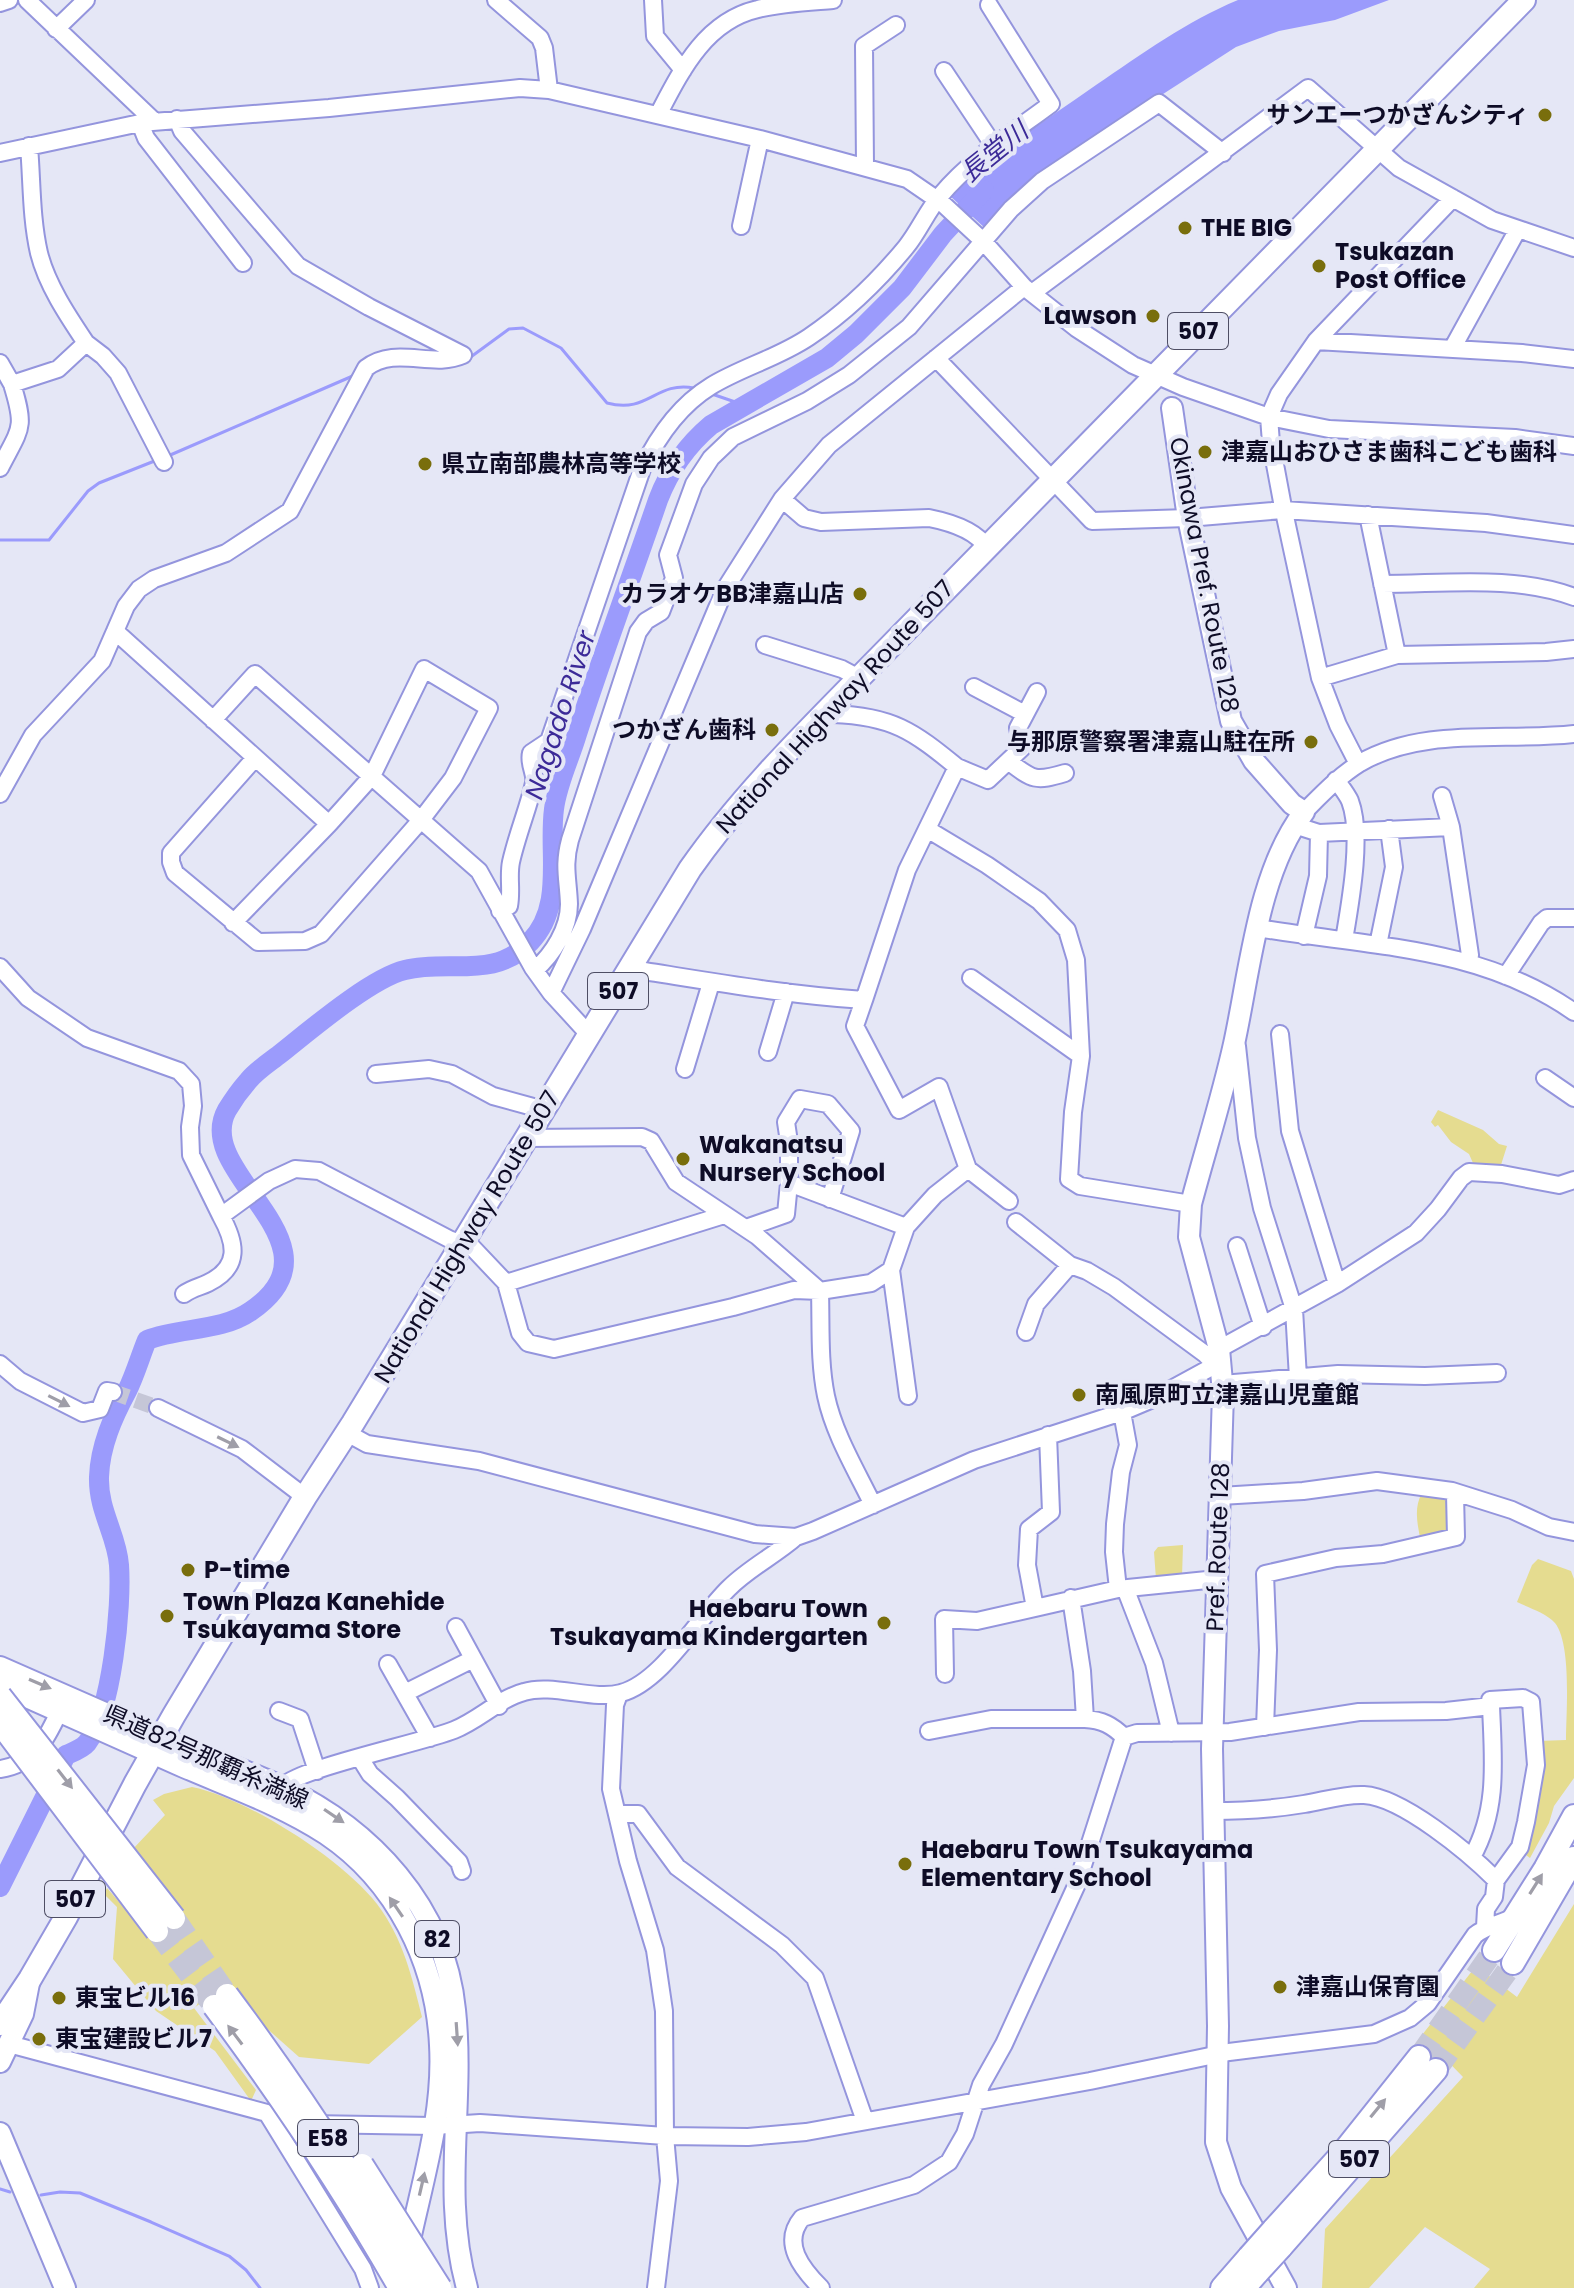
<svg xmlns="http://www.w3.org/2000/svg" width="1574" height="2288" font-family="Poppins,'Noto Sans JP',sans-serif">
	<rect width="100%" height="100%" fill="#e5e7f6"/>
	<path fill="#e5dc90" d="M1438,1110L1483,1130L1499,1144L1507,1146L1500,1168L1473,1163L1469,1154L1451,1142L1438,1125L1435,1127L1431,1122Z
		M1422,1493L1448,1497L1452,1533L1421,1543C1418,1526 1413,1509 1422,1493Z
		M1183,1545L1182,1577L1156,1579L1154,1552L1158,1547Z
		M1538,1559L1571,1571L1574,1579V1778L1554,1806L1549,1823L1530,1858L1526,1855L1538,1741L1566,1740C1566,1713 1572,1645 1555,1623C1546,1613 1529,1608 1517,1602L1532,1565Z
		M192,1787C247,1798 342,1859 377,1904C403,1938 412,1977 422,2017L369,2064L299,2057L263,2025L230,1982L194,2008L256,2090L251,2101L215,2051L156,2011L113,1959L117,1907L104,1894L107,1888L151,1939L181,1919L132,1850L165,1815L153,1800L164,1794Z
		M1574,1904V2288H1474L1490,2269L1425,2227L1369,2288H1322L1325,2229L1463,2077L1422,2035L1476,1966L1517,1997Z"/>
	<path fill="#9b9bfc" d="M1238,0H1389L1335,20L1279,31L1236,47L1101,134L986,229L949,195C995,153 1046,120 1096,85C1142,54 1187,21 1238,0Z"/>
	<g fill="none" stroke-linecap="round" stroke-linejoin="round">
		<path stroke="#9b9bfc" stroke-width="3" d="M468,359L509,329L523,328L561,348L607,403C649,414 655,381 694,388
			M709,393L744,405
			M168,456L355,375
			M0,540H49L88,491L99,483L157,460
			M0,2189L10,2192
			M41,2195L60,2192L80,2193L151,2222L229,2256L246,2270L260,2288"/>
		<path stroke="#9b9bfc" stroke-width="20" d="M0,1887L66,1755C73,1752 82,1749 87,1743C112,1711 122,1606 119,1565C117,1535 98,1511 99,1477C100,1446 113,1417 127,1391C135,1375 140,1357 147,1340C180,1327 221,1332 251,1311C350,1243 191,1174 227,1110C233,1100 241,1089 248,1081C257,1070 270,1062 280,1054C309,1031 371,978 405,970C450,959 494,980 530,942C565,906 548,853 554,809C557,784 570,758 577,734C602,656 631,579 658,500C669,471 686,446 711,425L827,358L856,334L902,288L943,234L984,190"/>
		<path stroke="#c5c6d7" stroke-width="16" stroke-dasharray="16 8" stroke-linecap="butt" d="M113,1392L158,1408"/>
		<path stroke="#c5c6d7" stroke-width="22" stroke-dasharray="22 11" stroke-linecap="butt" d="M174,1918L227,1995
			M157,1931L214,2006
			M1419,2057L1494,1950
			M1436,2070L1513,1963"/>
		<defs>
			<path id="minor" d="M27,0L154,121
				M496,0L540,38L544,48L549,90
				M653,0L655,36L683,70
				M0,3L9,0
				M56,29L86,0
				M944,71L994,146
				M658,115C681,71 705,21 758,9C782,3 808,2 833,0
				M177,119L182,131L298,266L369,307L463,355
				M140,123L146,138L243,263
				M0,153L140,123L329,108L520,88L549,90L760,139L907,179L942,203L983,241L1024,287L1076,328L1133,365L1183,387L1269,417L1329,429L1515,438L1574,446
				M865,166L864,46L896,25
				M741,226L760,139
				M1032,293L1308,88L1399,168L1492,220L1574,248
				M1316,341L1522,353L1574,359
				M86,343L103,356L118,373L164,462
				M1452,349L1518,229
				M936,358L1092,521L1188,518L1283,510L1486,523L1574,535
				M0,363L12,384
				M0,468C21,427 26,429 12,384L58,369L86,343C68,316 47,285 39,253C31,218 32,182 29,146
				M782,499L804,518L821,522L929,518C949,522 976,530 987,548
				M1382,584C1445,584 1515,575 1574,597
				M115,631L329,824L372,776L424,669L489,708L453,778L421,820L321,934L305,941L258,942L175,873L171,862V853L255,758
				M765,645L842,669L859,678
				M1397,655L1546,652L1574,649
				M1320,678L1397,655L1368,515
				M974,687L1025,714
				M213,720L255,674L479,871L533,968L551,993L584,1029L592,1034
				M1008,761C1033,780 1035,782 1065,773
				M1358,764L1338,725L1320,678L1283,507L1271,443L1269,417L1279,394L1316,341L1453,198
				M957,767L988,780L1022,748L1018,728L1037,692
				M1336,780C1341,787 1347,794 1350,801C1363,835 1350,904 1344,940
				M0,794L33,735L102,661L126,606L139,589L154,579L226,553L290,511L366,368C396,345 432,369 463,355
				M1442,796L1451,827
				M1304,812C1322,794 1339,776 1360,763C1424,726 1503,742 1574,734
				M1294,825L1319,833L1451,827L1470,955L1468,962
				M927,829L987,865L1039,901L1067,930L1076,960L1081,1056L1073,1112L1069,1179L1080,1186L1191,1204
				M500,911L509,906C512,891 508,876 511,862C517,835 528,809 534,783C536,773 528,764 531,753L549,741L642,469C658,436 680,405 711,386C742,367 778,358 809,337C846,312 878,281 906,247C919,231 927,211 940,196C971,159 1012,133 1051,104L989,5
				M233,923L329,824
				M1258,928C1368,947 1478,945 1574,1012
				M1304,936L1318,876L1319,833
				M1378,945L1394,867L1389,829
				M0,967L28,998L87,1038L179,1071L191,1084L193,1106L190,1127L191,1155L221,1216L269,1181L295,1169L319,1171L451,1240L471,1246L506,1283L520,1333L528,1343L554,1349L733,1307L794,1290L820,1291C821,1326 819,1362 826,1396C834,1434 856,1470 873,1505
				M631,969C709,981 786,995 864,1000L907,870L957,767C913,731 892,716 833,714L828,709
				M535,970C553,954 569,929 569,904C568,878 563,866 570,840L638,632L646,621L661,612L674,578L668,555L694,484L711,458L733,437L807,401L849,375L909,327L1011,209L1042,181L1159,103L1223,153
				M1506,976L1541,923L1547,918H1573
				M971,978L1081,1056
				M551,993L582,929L725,589L782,499L829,445L1024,287
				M864,1000L855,1026L899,1110L939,1087L968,1169
				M1280,1034L1290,1131L1337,1284
				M1237,1046L1247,1138L1262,1208L1294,1309L1298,1378
				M768,1052L786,992
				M685,1069L711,983
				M376,1074L429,1069L452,1074L493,1096L544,1110
				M1545,1078L1574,1098
				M527,1138L642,1137L651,1141L676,1182L757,1236L820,1291L871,1283L891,1270L906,1227L935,1195L968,1169L1009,1201
				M830,1199L851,1131L828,1104L800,1099L786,1122L789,1142V1183L906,1227
				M1016,1222L1070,1265L1087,1271L1114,1287L1205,1354L1215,1364
				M746,1228L786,1214L789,1183
				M1237,1246L1263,1327
				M891,1270L908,1396
				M506,1283L724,1215
				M184,1294C192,1288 200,1287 208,1283C241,1267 236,1243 221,1216
				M1026,1332L1036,1304L1070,1265
				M1219,1349L1337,1284L1416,1233L1438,1209L1461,1178L1469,1172L1502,1174L1559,1185L1574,1180
				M0,1364L20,1381L83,1413L100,1409L107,1391L113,1392
				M1222,1384L1338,1374L1425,1376L1497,1373
				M158,1408L242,1449L305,1497
				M347,1433L367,1444L479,1461L755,1534L796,1537L813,1531L974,1460L1122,1412L1155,1398L1221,1362
				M1048,1435L1051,1512L1029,1529L1027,1565L1035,1608L1118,1589L1217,1579
				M1220,1496L1303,1491L1377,1481L1452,1491L1512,1510L1549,1527L1574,1532
				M1125,1588L1154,1663L1171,1733
				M1118,1589L1114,1552L1115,1524L1121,1472L1128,1445L1122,1412
				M1071,1598L1082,1671L1085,1719
				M456,1627L499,1706
				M388,1664L430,1738
				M945,1674L944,1619L977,1621L1035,1608
				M405,1693L473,1659
				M619,1694L615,1705L611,1789L628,1861L655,1950L664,2011L665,2136L669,2181L656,2288
				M279,1711L300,1719L317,1771
				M1265,1727L1268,1650L1265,1574L1336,1558L1383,1554L1456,1537L1455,1494
				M929,1731L991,1719H1085C1102,1720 1112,1725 1124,1737
				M1124,1737L1137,1733L1230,1732L1359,1712L1446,1711L1491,1706C1493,1758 1499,1809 1472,1857
				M360,1758L370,1774L397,1798L459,1862L462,1871
				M0,1769C34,1764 46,1740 59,1712
				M282,1787C299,1768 421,1743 454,1730C478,1721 500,1698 524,1692C552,1683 594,1701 621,1693C662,1682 698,1618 729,1588C749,1568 774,1556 796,1537
				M1212,1811C1243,1811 1274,1809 1304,1804C1323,1801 1344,1794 1364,1795C1402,1797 1469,1853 1496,1880
				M617,1814H638L677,1867L782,1945L815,1978L865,2121
				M1485,1927L1486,1909L1494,1897L1496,1880L1520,1847L1526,1822L1536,1765L1531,1702L1523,1698L1490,1700
				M9,2044L308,2124L434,2126L480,2123L665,2136L748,2137L806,2132L1090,2081L1229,2052L1374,2034L1410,2018L1428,2003L1475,1935C1487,1925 1502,1924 1515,1916
				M267,2113L363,2269L370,2288
				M821,2288C802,2269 781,2243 802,2218L914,2185L949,2162L965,2134L981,2085L1004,2044L1077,1884L1124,1737"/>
			<path id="major" d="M1172,408L1188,518L1231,721L1254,761L1292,804L1304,812C1258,872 1250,971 1234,1044C1222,1098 1205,1151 1191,1204L1189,1237L1219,1349L1223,1393L1212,1749L1218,2026L1216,2142L1231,2188L1286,2288
				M0,1667C58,1692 115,1718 173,1743C208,1757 245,1770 280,1786C371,1828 445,1907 455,2010C465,2104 441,2194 467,2288
				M0,1685C59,1711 118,1738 177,1764C227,1786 280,1804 326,1834C396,1881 436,1962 440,2045C444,2114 422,2182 408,2249
				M0,2062L23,2014L29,1983
				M0,2133L65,2288"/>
			<path id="highway" d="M1494,1950L1545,1869L1574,1816
				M1513,1963L1574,1858
				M0,2024L30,1979L66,1917L135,1784L174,1715L305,1497L353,1423L690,869C739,799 799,739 859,678L1524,0
				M1273,2230L1340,2156L1419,2057
				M1281,2247L1436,2070
				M1222,2288L1249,2257
				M1244,2288L1258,2272"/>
		</defs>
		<use href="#minor" stroke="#9495dd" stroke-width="20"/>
		<use href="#major" stroke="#9495dd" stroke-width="24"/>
		<use href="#highway" stroke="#9495dd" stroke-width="26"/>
		<use href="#minor" stroke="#fff" stroke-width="16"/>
		<use href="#major" stroke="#fff" stroke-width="20"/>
		<use href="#highway" stroke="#fff" stroke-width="22"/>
		<defs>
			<path id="highway-bridge" d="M0,1696L174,1918
				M0,1723L157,1931
				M227,1995C297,2089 361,2186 418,2288
				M214,2006C281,2096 344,2190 400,2288
				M362,2165L440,2288
				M1249,2257L1273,2230
				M1258,2272L1281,2247"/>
		</defs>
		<use href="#highway-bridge" stroke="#9495dd" stroke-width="26" stroke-linecap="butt"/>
		<use href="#highway-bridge" stroke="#fff" stroke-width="22"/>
	</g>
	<defs><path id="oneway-solid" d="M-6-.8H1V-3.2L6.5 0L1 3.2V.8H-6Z" transform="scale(2)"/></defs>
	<g fill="#9f9ea8">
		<use href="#oneway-solid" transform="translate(59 1401) rotate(27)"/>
		<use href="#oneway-solid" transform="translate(228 1442) rotate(26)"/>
		<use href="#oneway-solid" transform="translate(40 1684) rotate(23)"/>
		<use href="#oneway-solid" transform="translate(65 1779) rotate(52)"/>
		<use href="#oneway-solid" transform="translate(334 1816) rotate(34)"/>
		<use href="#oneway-solid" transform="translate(1536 1884) rotate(-58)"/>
		<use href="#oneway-solid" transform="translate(396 1907) rotate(-124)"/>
		<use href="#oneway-solid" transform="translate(457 2034) rotate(86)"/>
		<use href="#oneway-solid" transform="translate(235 2035) rotate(-127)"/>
		<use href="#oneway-solid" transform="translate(1378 2108) rotate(-51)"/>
		<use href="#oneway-solid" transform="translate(422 2184) rotate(-77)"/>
	</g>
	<g fill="#796e0c" stroke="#e5e7f6" stroke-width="3">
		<circle cx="1545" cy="115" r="8"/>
		<circle cx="1185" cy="228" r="8"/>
		<circle cx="1319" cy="266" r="8"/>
		<circle cx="1153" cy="316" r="8"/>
		<circle cx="1205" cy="452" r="8"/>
		<circle cx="425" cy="464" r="8"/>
		<circle cx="860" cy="594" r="8"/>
		<circle cx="772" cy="730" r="8"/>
		<circle cx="1311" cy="742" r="8"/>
		<circle cx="683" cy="1159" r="8"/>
		<circle cx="1079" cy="1395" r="8"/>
		<circle cx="188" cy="1570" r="8"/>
		<circle cx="167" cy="1616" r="8"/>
		<circle cx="884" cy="1623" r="8"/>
		<circle cx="905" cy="1864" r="8"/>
		<circle cx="1280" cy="1987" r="8"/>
		<circle cx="59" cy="1998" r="8"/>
		<circle cx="39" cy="2039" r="8"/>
	</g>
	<g text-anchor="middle" stroke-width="8" stroke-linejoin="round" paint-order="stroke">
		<g fill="#e5e7f6" stroke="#4e4e64" stroke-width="2">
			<rect x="1168" y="313" width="60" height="36" rx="6"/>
			<rect x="588" y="973" width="60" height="36" rx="6"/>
			<rect x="45" y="1881" width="60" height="36" rx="6"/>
			<rect x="415" y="1921" width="44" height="36" rx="6"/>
			<rect x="298" y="2120" width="60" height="36" rx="6"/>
			<rect x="1329" y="2141" width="60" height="36" rx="6"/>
		</g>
		<g font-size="22" font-weight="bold" fill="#0e0c26">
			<text x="1198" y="339">507</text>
			<text x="618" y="999">507</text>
			<text x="75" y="1907">507</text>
			<text x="437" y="1947">82</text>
			<text x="328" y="2146">E58</text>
			<text x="1359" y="2167">507</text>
		</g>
		<g font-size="24" font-weight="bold" fill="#0e0c26" stroke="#e5e7f6" text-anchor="start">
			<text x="1529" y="123" text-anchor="end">サンエーつかざんシティ</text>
			<text x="1201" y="236">THE BIG</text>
			<text x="1335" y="260">Tsukazan<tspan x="1335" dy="28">Post Office</tspan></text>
			<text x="1137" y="324" text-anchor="end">Lawson</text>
			<text x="1221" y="460">津嘉山おひさま歯科こども歯科</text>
			<text x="441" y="472">県立南部農林高等学校</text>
			<text x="844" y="602" text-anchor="end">カラオケBB津嘉山店</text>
			<text x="756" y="738" text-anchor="end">つかざん歯科</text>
			<text x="1295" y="750" text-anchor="end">与那原警察署津嘉山駐在所</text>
			<text x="699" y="1153">Wakanatsu<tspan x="699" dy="28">Nursery School</tspan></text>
			<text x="1095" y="1403">南風原町立津嘉山児童館</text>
			<text x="204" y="1578">P-time</text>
			<text x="183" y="1610">Town Plaza Kanehide<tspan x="183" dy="28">Tsukayama Store</tspan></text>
			<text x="868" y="1617" text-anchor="end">Haebaru Town<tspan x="868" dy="28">Tsukayama Kindergarten</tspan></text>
			<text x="921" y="1858">Haebaru Town Tsukayama<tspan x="921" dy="28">Elementary School</tspan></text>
			<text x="1296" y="1995">津嘉山保育園</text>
			<text x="75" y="2006">東宝ビル16</text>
			<text x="55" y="2047">東宝建設ビル7</text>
		</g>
		<g font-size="24" fill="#0e0c26" stroke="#e5e7f6">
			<text transform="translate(1204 575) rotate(79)" y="8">Okinawa Pref. Route 128</text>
			<text transform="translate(835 707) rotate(-47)" y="8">National Highway Route 507</text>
			<text transform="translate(467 1237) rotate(-59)" y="8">National Highway Route 507</text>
			<text transform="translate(1218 1547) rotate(-88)" y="8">Pref. Route 128</text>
			<text transform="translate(206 1757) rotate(24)" y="8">県道82号那覇糸満線</text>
		</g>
		<g font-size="26" font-style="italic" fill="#3c2a98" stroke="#e5e7f6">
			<text transform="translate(994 152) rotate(-39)" y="9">長堂川</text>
			<text transform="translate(560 715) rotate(-72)" y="9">Nagado River</text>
		</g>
	</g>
</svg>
